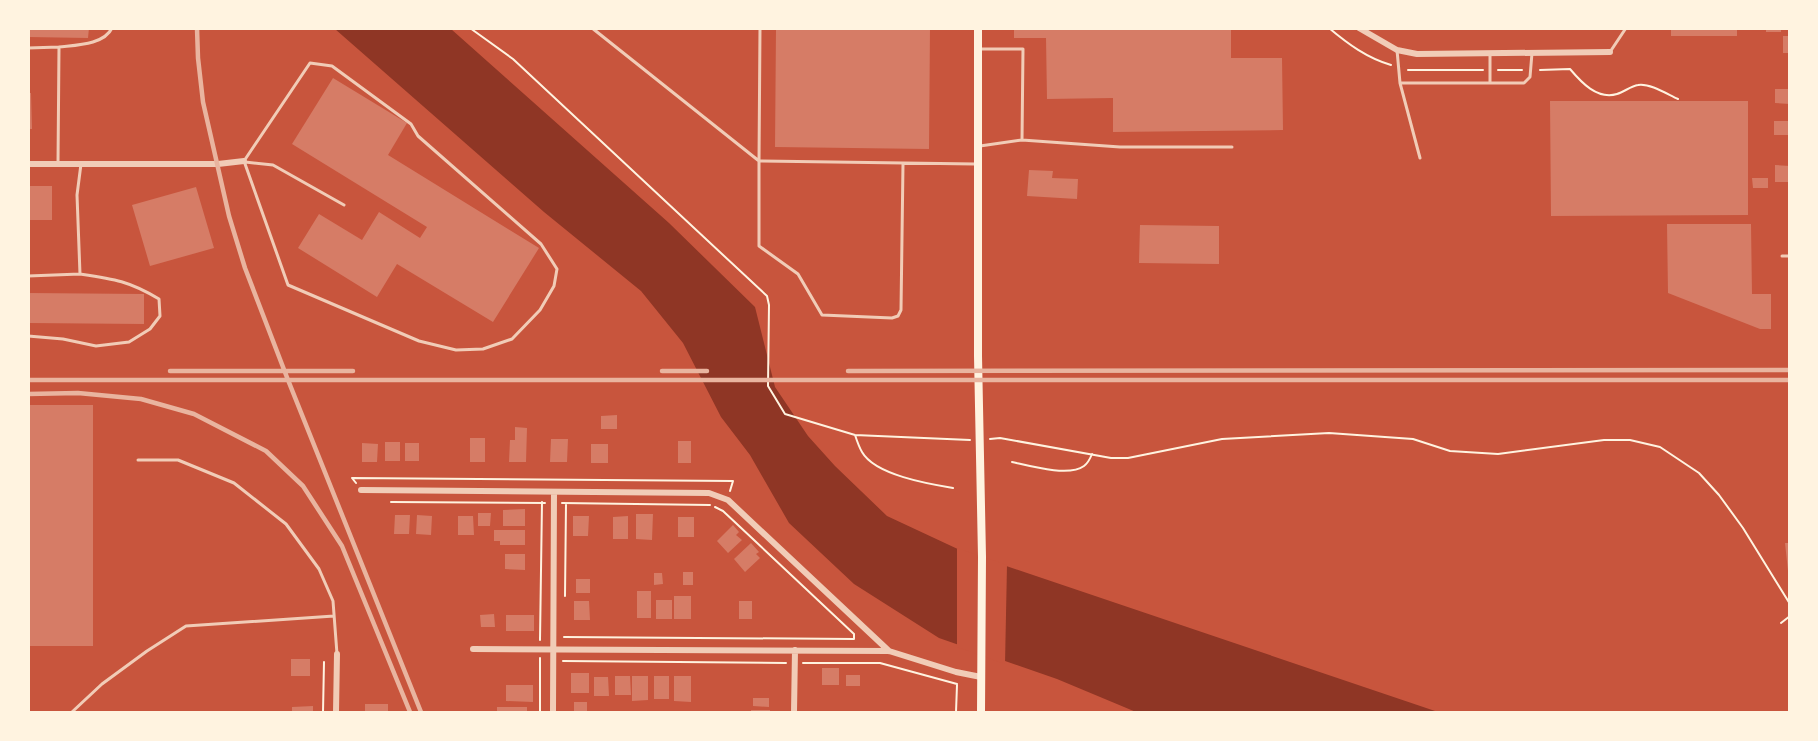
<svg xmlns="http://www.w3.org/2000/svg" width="1818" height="741" font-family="'Noto Sans',sans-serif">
	<rect width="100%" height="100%" fill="#c8553d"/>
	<path fill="#8f3625" d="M335,29H451L669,223L755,307L775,387L808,436L835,466L887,516L962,551L1438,712H1136L1057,679L939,638L854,584L789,523L750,455L721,417L683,343L641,291L544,212Z"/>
	<path fill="#c8553d" d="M957,548L1007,565L1005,664L957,647Z"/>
	<path fill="#d67c66" d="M28,28H89L88,38L28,37Z
		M776,28H930L929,149L775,147Z
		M1014,28H1231V58H1282L1283,130L1113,132V98L1047,99L1046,38H1014Z
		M1671,28H1737V36H1671Z
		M1766,28H1781V32H1766Z
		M1783,36H1790V53H1783Z
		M333,78L407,123L388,155L539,248L493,322L397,264L377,297L298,248L319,214L362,240L379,212L420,238L427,227L292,144Z
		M1775,89H1790V104L1775,103Z
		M28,93H31L32,129H28Z
		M1550,101H1748V215L1551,216Z
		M1774,121H1790V135H1774Z
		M1775,165L1790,166V182H1775Z
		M1029,170L1053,171L1052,178L1078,179L1077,199L1027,196Z
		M1752,178H1768V188H1753Z
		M28,186H52V220H28Z
		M196,187L214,248L150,266L132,205Z
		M1667,224H1751L1752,294H1771V329H1760L1668,293Z
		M1140,225L1219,226V264L1139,263Z
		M28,293L144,294V324L28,323Z
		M28,405H93V646H28Z
		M617,415V429H601V416Z
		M515,427L527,428L526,462H509L510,440H515Z
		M470,438H485V462H470Z
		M551,439H568L567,462H550Z
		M678,441H691V463H678Z
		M385,442H400V461H385Z
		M362,443L378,444L377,462H362Z
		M405,443H419V461H405Z
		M591,444H608V463H591Z
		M525,509V526H503V510Z
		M478,513H491L490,526H478Z
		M636,514H653L652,540L636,539Z
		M395,515H410L409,534H394Z
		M417,515L432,516L431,535L416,534Z
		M458,516H473L474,535H458Z
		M573,516H589L588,536H573Z
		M628,516V539H613V517Z
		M678,517H694V537H678Z
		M733,525L739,532L736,535L742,540L728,553L717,541Z
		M494,530H525V545H500V541H494Z
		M751,543L759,552L756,554L760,558L745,572L734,559Z
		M1785,543H1790V571H1788Z
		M505,554H525V570L505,569Z
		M683,572H693V585H683Z
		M654,573H662L663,584L654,585Z
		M576,579H590V593H576Z
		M637,591H651V618H637Z
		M674,596H691V619H674Z
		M656,600H672V619H656Z
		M574,601H589L590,620H574Z
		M739,601H752V619H739Z
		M494,614L495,627H481L480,615Z
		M506,615H534V631H506Z
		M291,659H310V676H291Z
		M822,668H839V685H822Z
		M571,673H589V693H571Z
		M846,675H860V686H846Z
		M615,676H630L631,695H615Z
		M632,676H648V700L632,701Z
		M654,676H669V699H654Z
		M674,676H691V702L674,701Z
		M594,677H608L609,696H594Z
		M506,685H533V702L506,701Z
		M753,698H769V707L753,706Z
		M574,702H587V711H574Z
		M365,704H388V712H365Z
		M313,706V712H292V707Z
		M497,707H527V712H497Z
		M751,710H770V712H751Z"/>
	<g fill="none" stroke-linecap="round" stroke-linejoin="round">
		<path stroke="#fff3e0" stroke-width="2" d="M470,28L513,59L767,296L769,305L768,386L785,414L855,435L970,440
			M1329,28C1348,44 1367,58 1391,65
			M1408,70H1483
			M1498,70H1522
			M1540,70L1570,69C1581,82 1597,100 1617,94C1624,92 1631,86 1638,85C1650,83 1667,94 1678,99
			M855,435C857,441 859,447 862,452C875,475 929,484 953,488
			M990,439L1000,438L1111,458H1128L1222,439L1329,433L1413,439L1450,451L1498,454L1604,440H1630L1660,447L1699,473L1719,495L1743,528L1790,604
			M1012,462C1030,466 1069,477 1084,466C1088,463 1090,459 1092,454
			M356,483L352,478L733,481L730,491
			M391,502L545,503
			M562,503L710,505
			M565,596L566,504
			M1781,623L1790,616
			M564,637L854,639V634L723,511L715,507
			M540,640L542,502
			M563,661L786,663
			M803,663H880L957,684
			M323,712L324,662
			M540,712V658
			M956,712L957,685"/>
		<path stroke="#f1ccb7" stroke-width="3" d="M592,28L759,161V246L798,274L822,315L892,318L898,316L901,310L903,164
			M760,28L759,161L975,164
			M59,47C75,45 104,45 112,28
			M28,48L59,47L58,163
			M978,49H1023L1022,140
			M1397,50L1400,83L1420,158
			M1610,52L1626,28
			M1490,54V83
			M310,63L332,66L411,124L418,136L541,244L557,269L554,286L540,310L512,339L483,349L456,350L419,341L288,285L244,161Z
			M1400,83H1524L1530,77L1532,53
			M980,146L1022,140L1120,147H1232
			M245,162L273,165L344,205
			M1782,256H1790
			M28,276L80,274
			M28,336L63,339L96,346L129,342L150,329L160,316L159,299C129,281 114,279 80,274L77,195L81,164
			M138,460H178L234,483L286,524L319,569L333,601L337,654
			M72,712L102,684L147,651L186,626L334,616"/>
		<path stroke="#f1ccb7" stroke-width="6" d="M1359,28L1397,50L1417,54L1610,52
			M28,164H218L244,161
			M361,490L709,493L728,500L889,651
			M473,649L889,651L956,672L981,677
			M336,712L337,654
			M553,712L554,492
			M794,712L795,650"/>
		<path stroke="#fff3e0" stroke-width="8" d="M978,28V356L982,557L981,712"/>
		<path stroke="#e9b49f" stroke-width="4.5" d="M197,28L198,58L203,102L229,216L245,268L288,380L421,712
			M170,371H353
			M662,371H707
			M848,371L1790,370
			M28,380H1790
			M28,394L78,393L141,399L194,414L266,451L303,486L342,546L410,712"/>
	</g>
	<rect width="1818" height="741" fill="none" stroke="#fff3e0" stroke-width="60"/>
</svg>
